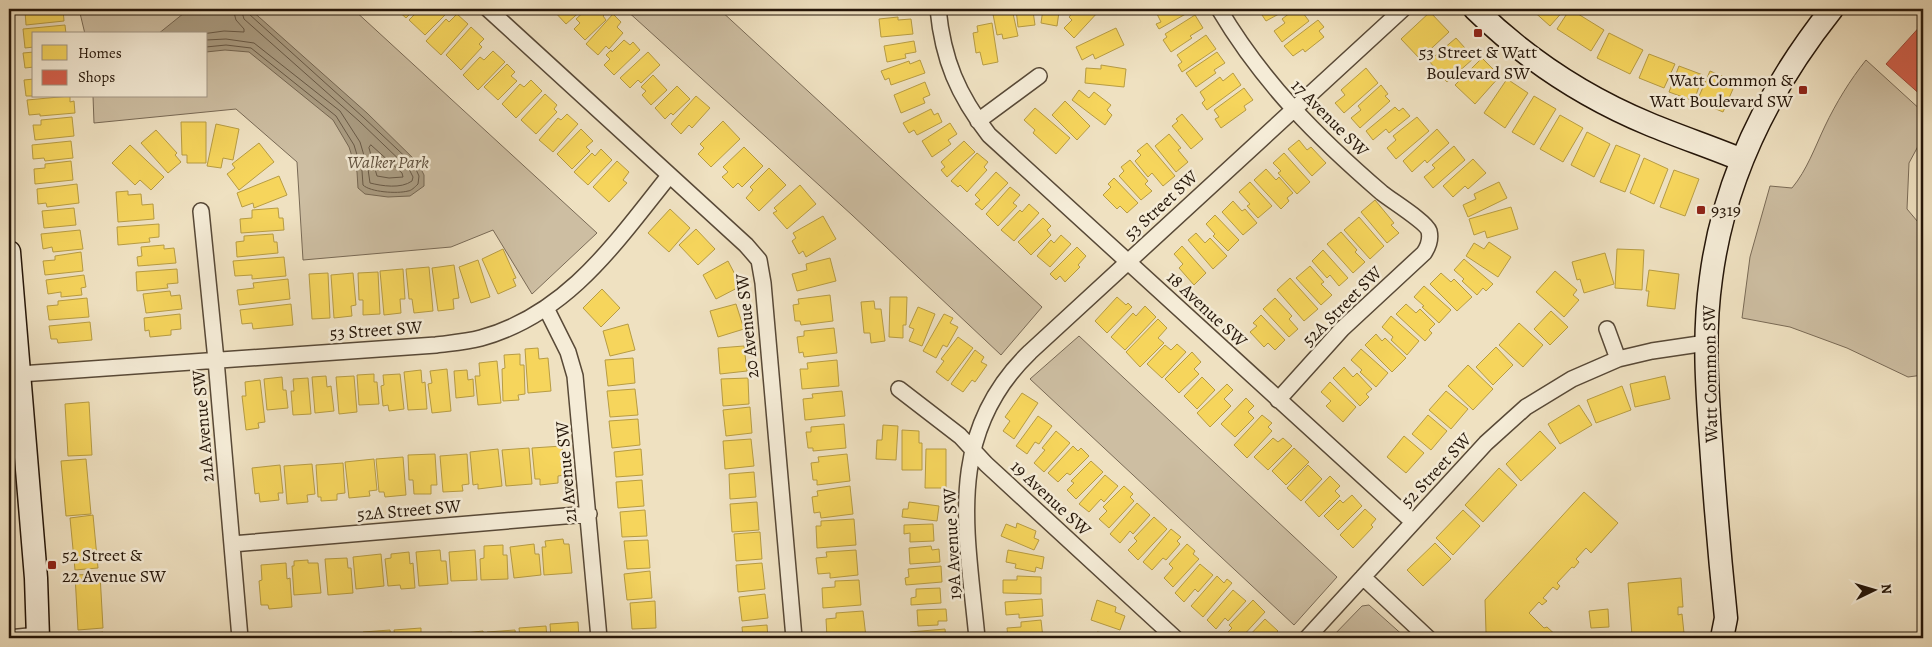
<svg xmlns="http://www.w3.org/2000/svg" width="1932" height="647" font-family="Alegreya,serif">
	<rect width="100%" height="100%" fill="#efe1c1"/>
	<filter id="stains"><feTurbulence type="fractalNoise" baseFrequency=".004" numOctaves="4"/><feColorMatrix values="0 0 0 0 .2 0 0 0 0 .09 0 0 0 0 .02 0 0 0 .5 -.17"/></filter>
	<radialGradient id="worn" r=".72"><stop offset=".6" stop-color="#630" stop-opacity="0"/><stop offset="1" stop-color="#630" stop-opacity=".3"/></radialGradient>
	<path fill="#cdbea2" stroke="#796a56" d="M79,9H353L597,233L532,294L493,230L451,247L303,260L297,162L236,109L94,123L93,96H206V34H85Z
		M625,9H719L1042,307L1001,355L852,215Z
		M1866,60L1923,112V137L1909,163L1907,209L1923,228V375L1908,377L1847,348L1790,327L1742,318L1750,257L1770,186L1792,188C1807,170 1815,147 1825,126C1836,103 1850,80 1866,60Z
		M1079,336L1337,577L1294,625L1030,379Z
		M1369,605L1406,638H1331L1362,606Z"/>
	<path fill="#aa9c82" stroke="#756652" d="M189,9H250L367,113L418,163L424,175V186L410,196L388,197L365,194L358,188L357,172L349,147L333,120L249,52L225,50L206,52V34H158Z"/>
	<path fill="#f6d55c" stroke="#b79c43" d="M32,9H63L64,21L26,25L25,11L32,10Z
		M396,9H415L406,18Z
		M420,9H445L448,12L425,35L409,20Z
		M554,9H583L566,24L553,10Z
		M587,9H605L608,11L603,16L606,20L585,40L574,29L580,23L576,19Z
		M878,9H897V12L878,14Z
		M992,9H1012L1018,36L1003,39L1002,34L997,35Z
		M1016,9H1037V11H1033L1035,25L1018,27Z
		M1043,9H1064L1063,13L1059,12L1057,26L1041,23Z
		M1076,9H1097L1099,11L1074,38L1064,28L1072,20L1069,17Z
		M1157,9H1189L1191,11L1159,29L1156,24L1161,22L1155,10Z
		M1258,9H1288L1266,21Z
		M1295,9H1300L1309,21L1282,42L1274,31L1285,23L1282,19Z
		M1531,9H1565L1550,26Z
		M1570,9L1604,30L1591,51L1557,29Z
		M1430,12L1449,32L1420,59L1401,39Z
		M457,14L468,24L441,55L426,41L446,19L449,22Z
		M613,14L621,22L617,27L623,33L609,49L606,46L598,55L586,44Z
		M1195,15L1203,28L1190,36L1192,38L1171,52L1163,40L1167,37L1165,34Z
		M898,17V20L911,19L913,34L881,37L879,19Z
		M1318,20L1324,27L1319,31L1324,37L1305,52L1303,49L1293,56L1284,46Z
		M992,23L998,62L983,65L980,52L976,53L973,33L978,32L977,26Z
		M65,25L66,34H34V47L25,48L23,29Z
		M471,27L484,39L479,44L482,47L461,70L446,55Z
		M1116,28L1124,45L1095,59L1093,54L1082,60L1076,47Z
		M1609,33L1643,50L1630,74L1597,58Z
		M1206,35L1216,49L1182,72L1178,65L1182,62L1177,55Z
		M1456,38L1474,58L1447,82L1429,61Z
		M624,40L630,45L633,42L640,50L614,75L604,65L610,59L606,55L611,50L612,52Z
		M914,41L916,52L905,54L906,58L887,62L884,46Z
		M493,51L505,62L478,90L463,75L480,57L484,60Z
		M34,52V67L25,68L23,53Z
		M648,52L660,65L641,83L638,80L630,88L620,78Z
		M1217,52L1225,63L1214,70L1216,73L1196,87L1186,73Z
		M1649,54L1675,64L1664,88L1639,78Z
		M1482,58L1500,76L1475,104L1455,85Z
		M920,60L925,73L891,85L889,78L885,80L881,71L909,61L910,64Z
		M507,64L515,72L511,76L517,81L498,100L484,87Z
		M1101,65L1126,69L1124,87L1085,83L1086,68L1101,69Z
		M1679,66L1703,75L1694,101L1669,92Z
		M1366,68L1378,83L1344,113L1335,103L1345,95L1341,90Z
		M1710,71L1736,82L1723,112L1697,101Z
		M1233,73L1241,85L1207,110L1202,103L1205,100L1200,92L1220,77L1223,81Z
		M653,75L667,90L651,105L642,95L646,91L641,87Z
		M34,79V96H26L24,80Z
		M1507,79L1528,93L1505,128L1484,113Z
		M531,80L542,91L516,118L502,104L520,84L524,87Z
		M925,82L930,95L923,98L925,103L901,113L894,95Z
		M1381,85L1388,94L1385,96L1390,101L1360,128L1351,118L1361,110L1358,106Z
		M677,86L690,99L673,115L671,113L665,119L655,108Z
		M1244,88L1253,100L1244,106L1246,110L1221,128L1215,119L1219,117L1214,110Z
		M1079,90L1089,98L1094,92L1111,105L1107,110L1112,115L1105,125L1072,100Z
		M545,94L557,105L554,109L557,112L536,134L521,120Z
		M70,96V102L74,101L75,113L40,116V114L29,115L27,100Z
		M696,96L710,108L692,128L689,125L681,134L671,124Z
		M1534,96L1556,109L1534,145L1512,132Z
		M1065,101L1090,126L1077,140L1052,115Z
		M1395,107L1399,111L1403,108L1410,116L1389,133L1386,129L1373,140L1366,131Z
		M1035,108L1070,138L1056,154L1033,133L1035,130L1024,120Z
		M931,109L934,115L938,113L942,122L917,135L914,130L909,133L903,123Z
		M567,114L578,124L553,152L539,140L558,118L561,120Z
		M1182,114L1203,139L1191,149L1172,126L1178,121L1176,119Z
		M1560,115L1583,128L1563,162L1540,149Z
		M72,117L74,136L35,140L33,125H41V120Z
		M1417,117L1429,131L1396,159L1387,148L1396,140L1393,136Z
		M723,121L740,139L711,167L698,154L704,148L700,144Z
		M181,122H206V163H187V155H182Z
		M950,123L957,134L948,140L951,144L932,157L922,141Z
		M216,124L239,129L233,160L223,158L221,168L207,166Z
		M581,129L593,141L586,147L590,151L572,169L557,154Z
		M1437,129L1449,143L1427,163L1425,160L1412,172L1403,161Z
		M156,130L177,153L175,155L181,162L168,173L141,143Z
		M1587,132L1610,144L1594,177L1571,165Z
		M1169,134L1181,148L1178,150L1188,162L1176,172L1155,146Z
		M1299,140L1307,150L1311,147L1326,163L1312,176L1288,149Z
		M71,141L73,158L45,161L44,158L33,159L32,145Z
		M964,141L975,152L947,177L941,170L945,167L941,162Z
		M259,143L274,162L239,190L227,174L235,168L232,164Z
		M1147,143L1175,176L1163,186L1152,173L1148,177L1135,161L1141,155L1137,151Z
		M130,145L164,177L151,190L140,180L135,185L112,163Z
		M1616,145L1640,155L1625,192L1600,182Z
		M1454,146L1465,160L1433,188L1424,177L1435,168L1432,165Z
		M744,147L763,166L742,187L738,183L733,188L722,177L728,172L723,167Z
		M601,149L612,160L588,185L574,172L592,153L595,156Z
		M977,153L988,162L984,167L987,170L967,192L960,185L958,187L951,181Z
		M1284,153L1310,182L1297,194L1278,173L1281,171L1273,163Z
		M1644,158L1668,169L1654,204L1630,193Z
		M1473,159L1486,173L1468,189L1465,186L1453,197L1443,186Z
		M1130,160L1148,181L1145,184L1152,191L1141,200L1119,176L1124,171L1121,167Z
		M71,161L73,180L35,184L34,169L45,168V164Z
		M617,161L629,172L623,180L627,183L609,202L593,187Z
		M769,168L786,185L759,211L746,198L753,190L750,187Z
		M1266,169L1276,180L1279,177L1293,193L1287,198L1289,201L1281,209L1254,180Z
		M1674,170L1699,179L1685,216L1660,207Z
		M996,172L1008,183L982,210L975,204L980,200L975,195Z
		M279,176L287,195L254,208L253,203L242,207L237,193Z
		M1114,178L1138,203L1127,213L1120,206L1117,209L1103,195L1111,187L1108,184Z
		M1250,182L1272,206L1258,218L1247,206L1250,204L1239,192Z
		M1499,182L1507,198L1468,217L1463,205L1476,199L1474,194Z
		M77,184L79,203L47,207L46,203L38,204L37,189Z
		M800,185L816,204L787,229L773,213L777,211L774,208Z
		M1010,187L1020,195L1013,203L1017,206L998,226L986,214Z
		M128,191V195L141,194L142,205L153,204L154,219L118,222L116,192Z
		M1375,200L1394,223L1391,225L1399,233L1387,243L1361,212Z
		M1233,201L1242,211L1245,209L1257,223L1243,235L1222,212Z
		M1029,204L1039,213L1014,241L1001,230L1020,210L1022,212Z
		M1511,207L1518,229L1487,238L1485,231L1474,235L1469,219Z
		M74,208L76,225L44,228L42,211Z
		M278,208L279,218H283L284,230L241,233L240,219L252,218V210Z
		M670,209L690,228L669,252L648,233Z
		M1215,215L1239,240L1228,251L1213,236L1215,234L1206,224Z
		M823,216L836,239L806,257L803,251L799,254L792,241L796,238L793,233Z
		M1359,217L1384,246L1370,259L1344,230Z
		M1043,218L1051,226L1047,230L1051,235L1031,255L1018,242Z
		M159,224V237L149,238L150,242L118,245L117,227Z
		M696,229L715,249L698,265L679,245Z
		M80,230L83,249L53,252L52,247L43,249L41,234Z
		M1341,232L1357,250L1355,252L1365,262L1353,273L1327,244Z
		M1196,233L1205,243L1210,238L1227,256L1213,269L1188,240Z
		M273,234L274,242H277L278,253L237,257L236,242L244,241V236Z
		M1061,235L1071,244L1050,267L1037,256L1051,240L1054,243Z
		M1489,242L1511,257L1498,277L1466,256L1474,243L1484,249Z
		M164,245V249L174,248L176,263L138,266L137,257L142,256L141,247Z
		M1182,246L1206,273L1194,285L1179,268L1183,264L1174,254Z
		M1077,247L1086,256L1078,265L1080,267L1065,282L1060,276L1056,280L1050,274Z
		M503,249L516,278L513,279L516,286L498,294L482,259Z
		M1617,249L1644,250L1642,290L1615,288Z
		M1323,250L1348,278L1339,286L1330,275L1327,278L1312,261Z
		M81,252L83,271L45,275L43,261L55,260V256Z
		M1605,253L1614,284L1584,293L1580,279L1577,280L1572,262Z
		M284,257L286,276L252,279V275L235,276L233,261Z
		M830,258L836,281L797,291L792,274L807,270L806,264Z
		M1464,259L1493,284L1486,291L1483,288L1477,295L1462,281L1464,279L1454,270Z
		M478,260L490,297L471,303L459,267Z
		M728,261L741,286L716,299L703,275Z
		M454,265L459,298L453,299L454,309L438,311L432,268Z
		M1310,266L1324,282L1321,284L1332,295L1321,305L1296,278Z
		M429,267L433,311L414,313L412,299H409L406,269Z
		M177,269L178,283L167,284L168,288L137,291L136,272Z
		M403,269L405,299H400L401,313L384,315L380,271Z
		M1649,270L1679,274L1675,309L1647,306L1649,291H1646Z
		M1555,271L1577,290L1573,295L1579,300L1564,317L1536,292Z
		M378,272L380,314L363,315V300H359L358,273Z
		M328,273L330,318L312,319L309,274Z
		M353,273L356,305L351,306L352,316L334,318L331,275Z
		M1441,273L1451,282L1454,279L1472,297L1457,311L1430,284Z
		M84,275L86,287L81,288L82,295L61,297V292L48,294L46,280Z
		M1290,278L1318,309L1304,321L1277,290Z
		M288,279L290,299L239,305L237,290L254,288L253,283Z
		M1424,286L1451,310L1439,323L1422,307L1424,306L1414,297Z
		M602,289L620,308L601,327L583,308Z
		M170,291L171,296L180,295L182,309L146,313L143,294Z
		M830,295L833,321L801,325L800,321H795L793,305L799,304L798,299Z
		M890,297H907L906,325H903V338L889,337Z
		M1117,297L1126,305L1128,303L1132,307L1107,333L1095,321Z
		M87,298L89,317L49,320L47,306L58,305V301Z
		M1275,298L1292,316L1289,319L1298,329L1289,337L1263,309Z
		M874,301L875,309H881L885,341L871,343L870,333H864L861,302Z
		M291,304L293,325L253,329L252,323L242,324L240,310Z
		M736,304L744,329L718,337L710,311Z
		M1406,304L1416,313L1420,309L1435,324L1429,330L1432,333L1425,341L1396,314Z
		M1145,306L1156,317L1125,350L1111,337L1133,313L1136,316Z
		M918,307L935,314L922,346L909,341L914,329L909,327Z
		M1551,311L1568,327L1550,345L1534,329Z
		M180,314L181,329L171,330V335L150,337L149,330L145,331L144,318Z
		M944,314L953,318L950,323L958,327L947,347L943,345L936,358L923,351Z
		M1261,315L1285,340L1275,350L1268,343L1264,347L1250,332L1257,326L1253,323Z
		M1391,316L1419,341L1407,355L1391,340L1393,337L1382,327Z
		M1158,319L1167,328L1158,338L1164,343L1140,367L1126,352Z
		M90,322L92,340L58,343L57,339H51L49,326Z
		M1519,323L1543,345L1523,367L1499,345Z
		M628,324L635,350L610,356L603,331Z
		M834,328L837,353L804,357L803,352L799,353L797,337L804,336V331Z
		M1376,334L1382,341L1385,338L1406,358L1392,372L1365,345Z
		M958,337L973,348L948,381L936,372L944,361L941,359Z
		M1177,344L1186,352L1162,378L1147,364L1165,345L1171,350Z
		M744,346L747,371L720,374L718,348Z
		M1496,347L1513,365L1493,385L1476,367Z
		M538,348L539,359L548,358L551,391L528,393L525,349Z
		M1361,349L1388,373L1376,387L1360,372L1362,370L1351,360Z
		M975,350L984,357L981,362L987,365L975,382L972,380L963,392L951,384Z
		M1192,352L1201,362L1194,369L1199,374L1179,393L1165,379Z
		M520,354V365H524L525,394L518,395L519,400L503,401L502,369L505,368L504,355Z
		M633,358L635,383L608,386L605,360Z
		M837,360L839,386L802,389L800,369H808L807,363Z
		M497,361L501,403L478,405L475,376H480L479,363Z
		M1468,365L1493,389L1473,410L1448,386Z
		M1344,367L1353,377L1357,373L1372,389L1366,394L1369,397L1360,406L1333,378Z
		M447,369L451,411L432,413L428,384L432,383L430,371Z
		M421,370L422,383L425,382L427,409L408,410L404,372Z
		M467,370L468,380L473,379L474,396L456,398L454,371Z
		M374,374V382H377L379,404L359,405L357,375Z
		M400,374L404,409L389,411L388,405L383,406L381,386L384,385L383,375Z
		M326,376L327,387L331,386L334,411L315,413L312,377Z
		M354,376L357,412L339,414L336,377Z
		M1665,376L1670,399L1635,407L1630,384Z
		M282,377L283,390H286L288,408L267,410L264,379Z
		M1202,377L1215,390L1197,409L1184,396Z
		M308,378L311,414L293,415L291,391H294L293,379Z
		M748,378L749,404L723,406L721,379Z
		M260,380L265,422L258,423L259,428L246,430L242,396H246L245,382Z
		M1330,382L1356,407L1343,422L1326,406L1331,401L1321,392Z
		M1227,384L1233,390L1224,399L1231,406L1210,427L1197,413Z
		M1622,386L1631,410L1596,423L1587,400Z
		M635,389L638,415L610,417L607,391Z
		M842,391L845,416L805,420L803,399L813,398L812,394Z
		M1446,391L1468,409L1451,429L1429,410Z
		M1022,393L1038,403L1014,439L1003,431L1010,421L1005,417Z
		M1246,398L1254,406L1248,412L1254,418L1235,437L1221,424Z
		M89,402L92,455L68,456L65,404Z
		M1579,405L1592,425L1560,444L1548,424Z
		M750,407L752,433L726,436L723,410Z
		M1262,415L1272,423L1268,427L1272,431L1247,458L1234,445Z
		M1428,415L1447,431L1431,450L1412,434Z
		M1038,416L1052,426L1039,444L1035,442L1027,454L1016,446Z
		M638,419L640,445L612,448L609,421Z
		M844,424L846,448L813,451V448H808L806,432H811V427Z
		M883,425L898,426L896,460L876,459L877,440H882Z
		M902,430L919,431V443H922V470H902Z
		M1056,431L1070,443L1044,472L1034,463L1045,450L1042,448Z
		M1540,431L1556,448L1521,481L1506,464Z
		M1404,436L1424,453L1406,473L1387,457Z
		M1273,438L1278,442L1283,438L1292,446L1268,470L1254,457Z
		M751,439L754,466L725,469L723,441Z
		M562,446L565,475L558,476V483L540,485V479H535L532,448Z
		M1073,446L1078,451L1081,448L1089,456L1070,475L1067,473L1058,482L1048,473Z
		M529,448L532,484L506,486L502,450Z
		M1294,448L1309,462L1286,485L1272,471Z
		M498,449L502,486L478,489V484L473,485L470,452Z
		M641,449L643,475L616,477L614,452Z
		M926,449H946V488H925Z
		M435,454L437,485H431V494H414L413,480H409L408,455Z
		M467,454L469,484L462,485L463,491L443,492L440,456Z
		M847,454L850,481L817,485V480H813L811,463L819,462L818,457Z
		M403,457L406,495L385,497L384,492H379L376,459Z
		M86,459L91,514L66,516L61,461Z
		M374,459L377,490L369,491L370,496L349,498L345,462Z
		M1091,461L1103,472L1076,499L1067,490L1074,483L1071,481Z
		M343,463L345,493L337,494V500L321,501V497H318L316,465Z
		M312,464L315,494L307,495L308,502L287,504L284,466Z
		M280,465L283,493H278L279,500L260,502L259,493L255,494L252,468Z
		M1308,465L1322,479L1301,501L1287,488Z
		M1499,468L1517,485L1483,522L1465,505Z
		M754,472L756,497L730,499L729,474Z
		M1105,475L1118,486L1104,502L1101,499L1089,512L1079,504Z
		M1330,476L1340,486L1335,491L1340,496L1319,517L1305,502Z
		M642,480L644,506L618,508L616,482Z
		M850,486L853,514L821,518L820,512L814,513L812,497L818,496L817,491Z
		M1124,486L1133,494L1130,497L1134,501L1109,528L1099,519L1107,511L1103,507Z
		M1584,492L1618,523L1591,553L1586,548L1576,559L1579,562L1574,568L1572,567L1557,583L1560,586L1557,590L1553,587L1543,598L1547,601L1542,605L1539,602L1529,613L1544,628L1547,627L1559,638H1493L1486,632L1485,600Z
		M1352,495L1362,506L1338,530L1324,516L1340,500L1343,503Z
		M757,502L759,530L732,532L730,504Z
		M909,502L939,506L937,521L902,517L903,509H908Z
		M1137,503L1150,515L1133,534L1130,531L1120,543L1110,534Z
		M1365,509L1376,519L1371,525L1373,527L1353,548L1340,535Z
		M645,510L647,536L622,537L620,512Z
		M1463,510L1480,526L1453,555L1436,538Z
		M93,515L98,568L75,570L70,518Z
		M1154,517L1167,529L1138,560L1128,550L1137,541L1134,538Z
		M854,519L856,545L817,548L816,526H821V521Z
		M1017,523L1036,531L1034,538L1039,540L1034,550L1001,536L1006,524L1016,528Z
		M933,524L934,541L910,542V533L904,534V525Z
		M1171,529L1181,537L1177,541L1180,544L1166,560L1163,558L1152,570L1143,562Z
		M760,532L762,559L736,561L734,534Z
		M563,539L564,544H569L572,573L544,575L542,547H546L545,541Z
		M648,540L650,568L627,569L624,541Z
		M1435,543L1451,559L1423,586L1407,570Z
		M534,544L535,554H539L541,575L514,578L510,547Z
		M1187,544L1195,551L1193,554L1199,559L1173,587L1164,578L1173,568L1169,564Z
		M503,545V555H507L508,579L481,580L480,559L484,558V546Z
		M931,546L932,550L939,549L940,562L910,564L909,548Z
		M440,550L441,561H446L448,584L419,586L416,552Z
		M475,550L477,580L451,581L449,552Z
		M856,550L858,575L830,578V573L818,574L816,558L827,557L826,552Z
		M1008,550L1044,557L1042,569L1036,567L1035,572L1015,568L1016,564L1006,562Z
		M409,552L410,564L413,563L415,588L401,589L400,585L388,586L385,559L391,558V554Z
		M381,554L384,586L356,589L353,557Z
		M347,558L348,568H351L353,593L328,595L325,559Z
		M308,560V563H318L321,593L294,595L292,566H294V561Z
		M286,563L287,579L290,578L292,607L269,609L268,605H261L259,581L262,580L261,565Z
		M762,563L765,589L738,592L736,565Z
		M1200,564L1213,575L1198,592L1195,589L1184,602L1175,593Z
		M941,566L942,582L906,585L905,578L909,577L908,569Z
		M650,571L652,598L627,600L624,574Z
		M100,574L103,628L78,630L75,575Z
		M1017,576L1041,577V594L1003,593V580H1017Z
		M1217,576L1224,583L1227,579L1232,583L1203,617L1191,606Z
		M1681,578L1683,607H1678V615L1682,614L1684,633H1679L1680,638H1639L1638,635L1632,636L1628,583Z
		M859,580L861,605L823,608L822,588L835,587V581Z
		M940,588L941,603L911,605V598L916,597V589Z
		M1233,590L1246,601L1228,621L1225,618L1216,629L1207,620Z
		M765,594L768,618L742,621L739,597Z
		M1042,599L1043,616L1019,618V614L1006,615L1005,602Z
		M1097,600L1116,607L1115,612L1125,616L1120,630L1091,620Z
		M1253,600L1265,612L1241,638H1226L1224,636L1232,628L1229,625Z
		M655,601L656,628L632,629L630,603Z
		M946,609L947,621H938V625L918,626L917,610Z
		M1608,609L1609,627L1591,628L1589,611Z
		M863,611L866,637L827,638L826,619L836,618V613Z
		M1265,619L1278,631L1271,638H1247Z
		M1041,620L1043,638H1008L1007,628L1021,627V622Z
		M578,622L579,638H551L550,624Z
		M767,625L768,638H743L742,627Z
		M546,626L547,638H520L519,628Z
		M421,628V638H395L394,630Z
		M945,629L946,638H910V632Z
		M390,630L391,638H364L363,632Z
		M515,630L516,638H487V632Z
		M483,631L484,638H456V634Z
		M103,632V638H79V635Z
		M452,632L453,638H426L425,634Z
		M1097,632L1126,636V638H1096Z
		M358,633L359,638H332V634Z
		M658,633V638H631V635Z"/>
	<path fill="#d6604d" stroke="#a14a39" d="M1923,23V97L1886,64Z"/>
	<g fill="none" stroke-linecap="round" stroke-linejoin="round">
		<path stroke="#685946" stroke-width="1" d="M202,34L224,31L244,32V29L236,20L233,9
			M206,40L226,39L254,43L340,111L360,142L368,169L370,183C382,186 401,189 412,181L413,177L409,169L359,121L244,19L241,9
			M206,47L226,45L251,48L336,116L354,145L362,171L363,185C370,192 397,194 408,191C411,191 415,187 418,184L419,176L414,165L363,117L249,14L247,9
			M371,145L402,173L403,177L389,178L377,176L369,148Z"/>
		<defs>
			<path id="street" d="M488,9L746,245L759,260L763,283L794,638
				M938,9C943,60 958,95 989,135L1413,522
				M1219,9C1263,83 1317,137 1382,193C1392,201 1426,222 1429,231C1431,239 1428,247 1424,253L1342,329L1278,400
				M978,121L1039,76
				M201,211L216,360L240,638
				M546,308L568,352L575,376L599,638
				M1607,329L1618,359
				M20,374L436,345C451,343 466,342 481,338C568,314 616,242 669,176
				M899,389L960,436L986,464L1175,638
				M232,544L589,514
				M1363,577L1428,638
				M9,638L38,635
				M977,638C967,532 944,435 1030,352L1403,9
				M1307,638L1486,443L1526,407L1572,379L1618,359L1652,351L1706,343"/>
			<path id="secondary" d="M1475,9C1525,58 1584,97 1649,124C1680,137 1711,147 1742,160
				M9,252L36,578L38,638
				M1722,638L1726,618C1720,560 1715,502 1711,444C1707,389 1703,334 1711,278C1724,178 1770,87 1832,9"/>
		</defs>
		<use href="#street" stroke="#584937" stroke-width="18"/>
		<use href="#secondary" stroke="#251609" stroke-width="25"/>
		<use href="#street" stroke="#f5ecd7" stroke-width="15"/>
		<use href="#secondary" stroke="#f5ecd7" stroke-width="22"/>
	</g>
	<g fill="#8f2418" stroke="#f5ecd7" stroke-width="2">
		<rect x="1473" y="28" width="10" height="10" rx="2.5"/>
		<rect x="1798" y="85" width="10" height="10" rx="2.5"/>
		<rect x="1696" y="205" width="10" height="10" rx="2.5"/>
		<rect x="47" y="560" width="10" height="10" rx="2.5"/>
	</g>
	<g text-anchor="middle" stroke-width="5" stroke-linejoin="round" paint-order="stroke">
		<g font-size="18" fill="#251609" stroke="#f5ecd7" text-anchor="start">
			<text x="1478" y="58" text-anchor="middle">53 Street &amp; Watt<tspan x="1478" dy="21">Boulevard SW</tspan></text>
			<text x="1793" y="86" text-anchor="end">Watt Common &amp;<tspan x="1793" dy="21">Watt Boulevard SW</tspan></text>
			<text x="1711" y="216">9319</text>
			<text x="62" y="561">52 Street &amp;<tspan x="62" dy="21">22 Avenue SW</tspan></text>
		</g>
		<g font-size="18" fill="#251609" stroke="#f5ecd7">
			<text transform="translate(1330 118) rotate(45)" y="6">17 Avenue SW</text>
			<text transform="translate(1161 205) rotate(-43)" y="6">53 Street SW</text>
			<text transform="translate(1342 306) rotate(-45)" y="6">52A Street SW</text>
			<text transform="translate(1207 309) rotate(43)" y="6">18 Avenue SW</text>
			<text transform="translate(747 326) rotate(-96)" y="6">20 Avenue SW</text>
			<text transform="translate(376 330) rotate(-4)" y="6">53 Street SW</text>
			<text transform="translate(1710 374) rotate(-91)" y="6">Watt Common SW</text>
			<text transform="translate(203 426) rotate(-95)" y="6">21A Avenue SW</text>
			<text transform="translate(1436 470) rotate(-47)" y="6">52 Street SW</text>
			<text transform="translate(566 472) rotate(-95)" y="6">21 Avenue SW</text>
			<text transform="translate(1051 498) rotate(43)" y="6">19 Avenue SW</text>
			<text transform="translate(409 510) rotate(-5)" y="6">52A Street SW</text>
			<text transform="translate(952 544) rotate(-93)" y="6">19A Avenue SW</text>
		</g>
		<g font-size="18" font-style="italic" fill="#60513f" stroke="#f5ecd7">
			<text x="388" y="168">Walker Park</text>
		</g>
	</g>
	<rect width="1932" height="647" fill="none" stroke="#efe1c1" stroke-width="30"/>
	<rect x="10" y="10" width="1912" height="627" fill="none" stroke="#251609" stroke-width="2.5"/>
	<rect x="15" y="15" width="1902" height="617" fill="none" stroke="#251609"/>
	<rect x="32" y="32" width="175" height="65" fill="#f5ecd7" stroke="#a29685"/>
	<rect x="42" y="45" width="25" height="15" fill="#f6d55c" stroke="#a29685"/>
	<text x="78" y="58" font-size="15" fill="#251609">Homes</text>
	<rect x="42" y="70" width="25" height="15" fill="#d6604d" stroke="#a29685"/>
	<text x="78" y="82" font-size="15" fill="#251609">Shops</text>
	<g transform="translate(1874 590) rotate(85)" stroke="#f5ecd7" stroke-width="4" paint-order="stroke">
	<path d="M0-4L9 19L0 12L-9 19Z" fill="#251609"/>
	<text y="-8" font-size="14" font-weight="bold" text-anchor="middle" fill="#251609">N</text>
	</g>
	<rect width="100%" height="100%" filter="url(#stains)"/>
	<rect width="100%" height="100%" fill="url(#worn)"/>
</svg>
